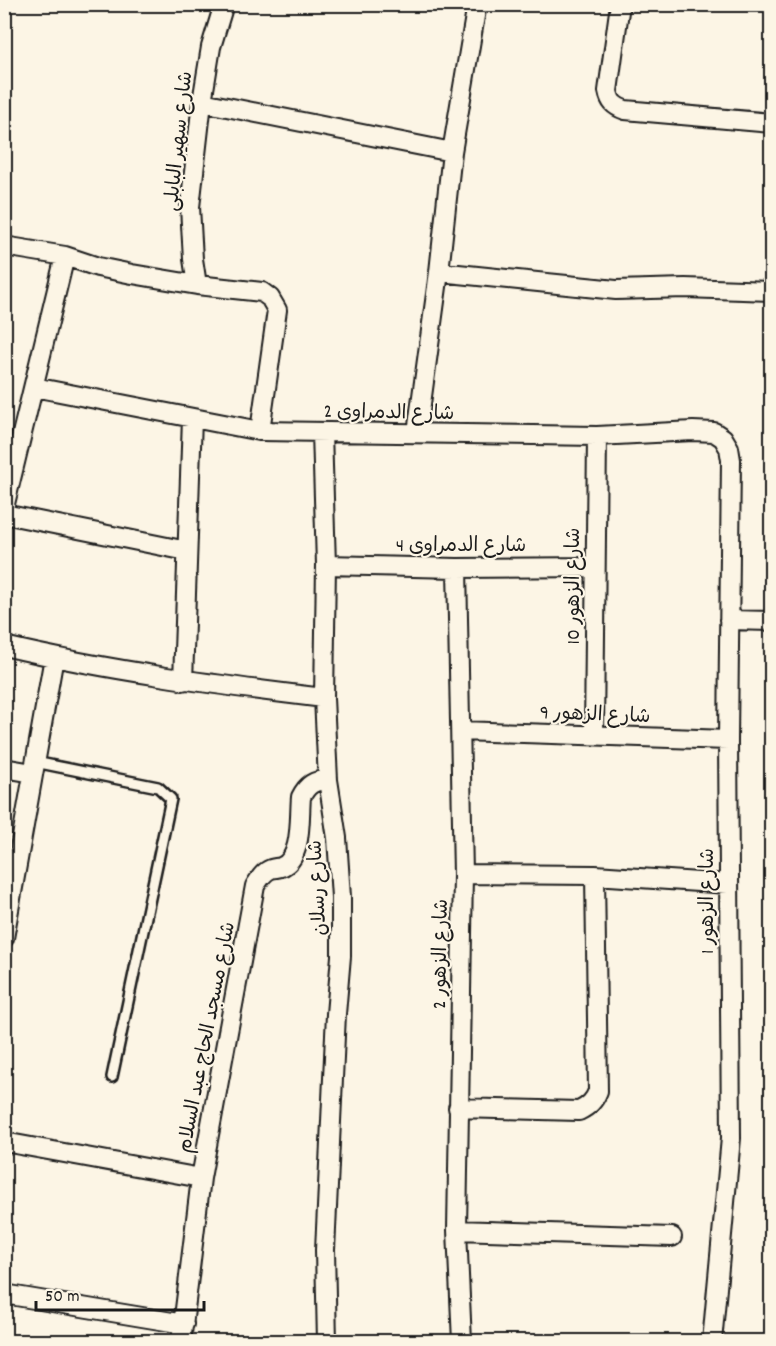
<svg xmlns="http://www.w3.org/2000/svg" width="776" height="1346" font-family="Dekko,'Playpen Sans Arabic',sans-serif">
	<rect width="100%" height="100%" fill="#fcf5e5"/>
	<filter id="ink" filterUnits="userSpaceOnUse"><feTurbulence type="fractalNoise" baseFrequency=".0167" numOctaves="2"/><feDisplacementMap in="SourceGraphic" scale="12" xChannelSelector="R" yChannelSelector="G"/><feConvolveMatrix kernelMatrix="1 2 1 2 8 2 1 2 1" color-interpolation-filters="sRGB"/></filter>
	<g filter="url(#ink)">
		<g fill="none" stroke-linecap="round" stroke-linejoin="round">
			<defs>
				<path id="service" d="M35,762L158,787L171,799L112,1077"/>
				<path id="minor" d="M620,4L608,91C610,102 614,106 625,110L772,123
					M202,102L452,152
					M4,246L65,256L98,267L132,274L197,285L262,292L270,298L277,310L260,431
					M439,272L616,290L685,288L772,291
					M197,285L193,259L190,207L202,102L211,47L224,4
					M34,387L260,431L597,436L693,431L714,432L723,438L729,448L731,460L728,740L731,1138L712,1342
					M322,432L326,565L324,698L328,780L337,838L341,897V956L336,1014L325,1250L327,1342
					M417,433L439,272L452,152L477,4
					M4,508L65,256
					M4,514L187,551
					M326,565L457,568L595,567
					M457,568L463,874L457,1230L462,1342
					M729,620L772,621
					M4,646C110,671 216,685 324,698
					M183,681L192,418
					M461,731L728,740
					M594,735L597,436
					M4,768L33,773
					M463,874L595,875L728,884
					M4,938L54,657
					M458,1108L579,1111C589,1106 594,1101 598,1091L595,875
					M4,1142L201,1178
					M457,1230L672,1237
					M4,1294L184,1324
					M181,1342L201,1178L255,886C259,880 263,872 271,869C274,868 278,868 281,867C303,859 299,817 301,797C307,785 314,780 328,780"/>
			</defs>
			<use href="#service" stroke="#1c1c1c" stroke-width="14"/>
			<use href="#minor" stroke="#1c1c1c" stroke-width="22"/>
			<use href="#service" stroke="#fcf5e5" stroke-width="9"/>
			<use href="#minor" stroke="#fcf5e5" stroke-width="18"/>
		</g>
	</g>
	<g text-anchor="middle" stroke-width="4.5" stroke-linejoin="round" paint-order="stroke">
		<g font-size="20" fill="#1c1c1c" stroke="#fcf5e5">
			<text transform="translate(177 141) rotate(-84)" y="7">شارع سهير البابلى</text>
			<text transform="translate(389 411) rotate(1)" y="7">شارع الدمراوى 2</text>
			<text x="461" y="551">شارع الدمراوى 4</text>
			<text transform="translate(572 586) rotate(-90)" y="7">شارع الزهور 10</text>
			<text transform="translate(595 713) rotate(2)" y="7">شارع الزهور 9</text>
			<text transform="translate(316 888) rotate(-93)" y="7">شارع رسلان</text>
			<text transform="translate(706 901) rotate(-90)" y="7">شارع الزهور 1</text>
			<text transform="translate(439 954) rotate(-89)" y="7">شارع الزهور 2</text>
			<text transform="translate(205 1037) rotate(-79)" y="7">شارع مسجد الحاج عبد السلام</text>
		</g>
	</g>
	<rect width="776" height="1346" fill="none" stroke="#fcf5e5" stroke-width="24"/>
	<rect x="12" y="12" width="752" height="1322" fill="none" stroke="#1c1c1c" stroke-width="2" filter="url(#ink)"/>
	<path d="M36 1301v9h168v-9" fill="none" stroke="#1c1c1c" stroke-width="3"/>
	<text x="45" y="1301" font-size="18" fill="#1c1c1c" stroke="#fcf5e5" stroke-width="4.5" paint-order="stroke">50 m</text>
</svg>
